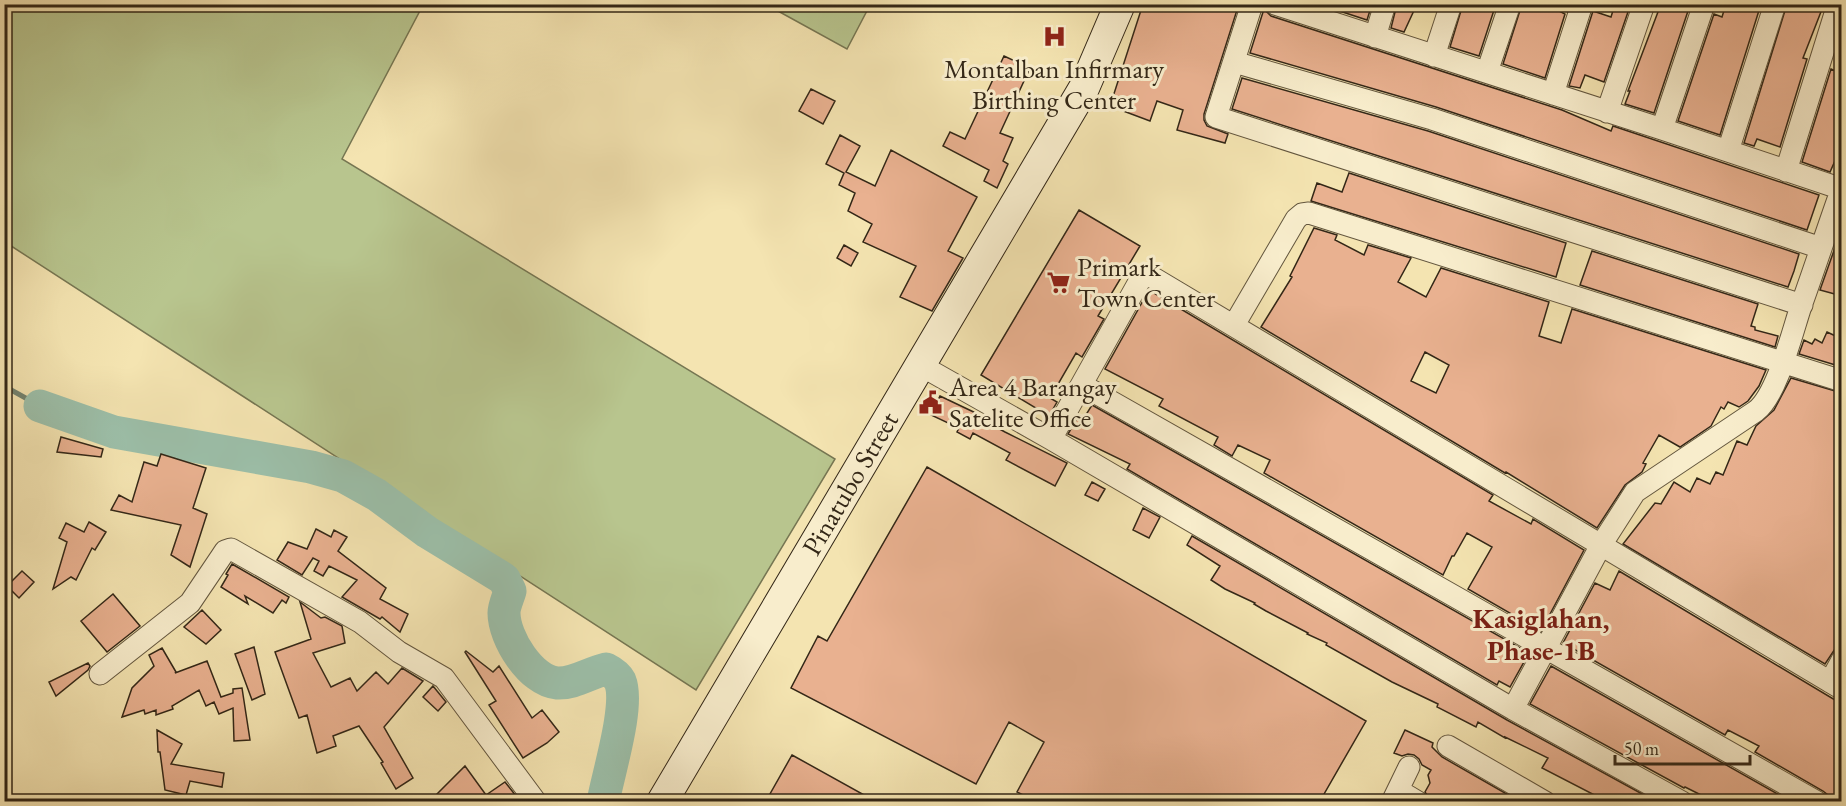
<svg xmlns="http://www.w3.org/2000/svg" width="1846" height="806" font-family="'EB Garamond',serif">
	<rect width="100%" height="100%" fill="#f4e4b1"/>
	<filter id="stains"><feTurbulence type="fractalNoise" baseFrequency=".00333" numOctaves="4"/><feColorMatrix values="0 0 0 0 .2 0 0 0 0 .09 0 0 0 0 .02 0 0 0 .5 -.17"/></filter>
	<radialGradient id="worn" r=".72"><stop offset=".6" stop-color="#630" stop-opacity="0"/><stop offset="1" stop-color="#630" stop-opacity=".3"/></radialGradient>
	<path fill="#b8c58e" stroke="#767652" stroke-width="1.5" d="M4,5H423L342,159L835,459L696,690L5,242Z
		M767,5H870L847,49Z"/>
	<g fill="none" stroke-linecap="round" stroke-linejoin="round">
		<path stroke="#72826f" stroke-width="5" d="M4,386L40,406"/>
		<path stroke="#9cbfa9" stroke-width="33" d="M40,406L114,432L311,467L343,476L377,495L427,532L504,579L510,591C508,598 504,606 504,613C504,638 531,681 557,683C574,684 589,673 606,669C612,672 617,675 620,681C630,705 608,774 603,802"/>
	</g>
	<path fill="#e9b190" stroke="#332717" stroke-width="1.5" fill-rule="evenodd" d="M1143,4H1220L1237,10L1204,114V120L1207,126L1228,134L1225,143L1177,130L1183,110L1157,101L1150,121L1110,106Z
		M1318,4H1372L1367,20Z
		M1397,4H1417L1404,32L1391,28Z
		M1463,4H1496L1479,56L1450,47Z
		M1522,4H1546L1565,14L1545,78L1503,64Z
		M1615,4L1629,9L1604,82L1585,75L1580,88L1569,86L1593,11L1611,17Z
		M1661,4L1690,5L1654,113L1625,104L1630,91H1628Z
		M1726,4H1761L1720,135L1678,121L1714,14L1722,17Z
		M1787,4H1824L1803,58L1807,59L1780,147L1757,139L1754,146L1744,143Z
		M1264,9L1271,16L1562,110L1611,131L1613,126L1819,195L1807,230L1436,107L1250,53Z
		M1004,56L1030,68L1000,133L1013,138L1003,161L1008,164L997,188L984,181L989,170L943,146L950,132L965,139Z
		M1831,69L1842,74V145L1830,172L1802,162Z
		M1242,78L1428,131L1799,254L1794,271L1788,287L1232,109Z
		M811,89L835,101L823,124L799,111Z
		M840,135L860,146L846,172L875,186L891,150L977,197L948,251L963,258L932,311L900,297L916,266L863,242L872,224L848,211L855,193L839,185L844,173L826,164Z
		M1349,173L1566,243L1556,277L1311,201L1317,183L1342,192Z
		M1079,210L1140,246L1098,316L1104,319L1082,357L1076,353L1050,398L1057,402L1049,416L981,375Z
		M1314,228L1337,235L1335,240L1364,255L1368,245L1411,258L1398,282L1426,297L1441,268L1549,302L1539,336L1561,343L1572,309L1766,370L1759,386L1748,401L1739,407L1728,402L1724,409L1721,407L1711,426L1680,447L1659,435L1643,463L1646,464L1642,472L1625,485L1597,528L1506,472L1505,473L1261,327L1292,277L1290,276ZM1425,352L1449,365L1436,393L1411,381Z
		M1842,228V296L1820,290Z
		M844,245L858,253L851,266L837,258Z
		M1592,251L1758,304L1751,326L1755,327V330L1778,336L1775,347L1580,285Z
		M1149,290L1493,495L1489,501L1531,524L1533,519L1584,550L1541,631L1468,589L1492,547L1467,533L1454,556H1452L1443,575L1264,473L1270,460L1238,445L1232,456L1214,445L1218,437L1159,406L1163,399L1105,369Z
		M1827,332L1842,339V367L1799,354L1804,340L1812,344L1815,339L1822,343Z
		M1791,378L1842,393V647L1835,649L1825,664L1623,544L1655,503L1661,504L1674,482L1690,492L1697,478L1710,484L1716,472L1723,475L1737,441L1747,445L1756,426L1774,410Z
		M940,396L982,416L981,419L1005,432L1067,463L1055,486L1006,460L1010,453L973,433L970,439L957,432L959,428L931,415Z
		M1092,405L1529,653L1510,687L1499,681L1497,685L1127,469L1130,464L1068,434L1079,415L1084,418Z
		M61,437L103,449L101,457L57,452Z
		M161,454L206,468L193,508L207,514L190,567L171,555L181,525L111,510L119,495L132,502L144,462L157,466Z
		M927,467L1366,721L1320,801H1035L1017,792L1044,742L1009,722L976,784L791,688L818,636L827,641Z
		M1092,482L1105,489L1098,501L1085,495Z
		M1143,508L1160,517L1149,538L1133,530Z
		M89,522L106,532L95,550L92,548L76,580L71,577L53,589L67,542L59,538L66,523L84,532Z
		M316,529L331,537L334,530L347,537L338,551L386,588L380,599L408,614L400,632L382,617L380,619L342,597L357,580L329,566L323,576L314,571L319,561L313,558L302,575L277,560L288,542L307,549Z
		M1192,536L1507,720L1655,801H1606L1542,768L1548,758L1505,737V738L1478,722L1476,727L1437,707L1438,704L1392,682L1326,645L1327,643L1307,634L1308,633L1266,611L1254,604L1255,603L1225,589L1211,580L1220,566L1187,545Z
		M232,564L289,597L286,603L282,600L273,613L245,596L248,604L221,587L228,575L226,574Z
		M22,571L34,582L19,598L7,586Z
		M1619,571L1835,700L1842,702V782L1832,801H1830L1828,795L1823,791L1755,752L1759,746L1728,730L1725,735L1563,643L1595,583L1610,590Z
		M113,594L140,626L107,652L81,621Z
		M300,602L321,618L325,617L342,626L345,643L313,653L331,687L350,678L357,691L376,672L388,684L402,668L423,681L384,727L413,778L396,789L381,763L383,762L359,726L333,736L336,746L317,753L307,715L299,718L275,652L311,639Z
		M202,610L221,630L206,644L184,627Z
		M254,647L265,694L252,700L235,654Z
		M162,648L176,672L175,673L207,661L221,697L233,693V689L242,688L250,740L234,741L233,708L219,714L214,702L206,706L199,690L172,706L173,709L156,715V710L145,714L144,710L122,717L132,688L154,666L149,655Z
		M466,651L493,672L499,666L532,718L542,710L559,732L547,743L523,758L489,705L496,701L465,652Z
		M88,663L90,666L88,670L56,696L49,682Z
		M1551,666L1790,801H1713L1685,787L1684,788L1530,704Z
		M433,686L446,702L438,711L423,697Z
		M157,730L182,744L171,764L224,773L222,787L190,781L186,795L165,790L160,752H158Z
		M1405,730L1433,743L1432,747L1442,757L1519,801L1430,800L1425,792L1430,783L1428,775L1431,770L1422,765L1419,759L1414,755L1408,754L1402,756L1394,753Z
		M792,755L875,801H766Z
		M465,766L486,795L505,782L520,801H430Z"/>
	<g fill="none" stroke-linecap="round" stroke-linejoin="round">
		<defs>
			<path id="street" d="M1252,4L1216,117L1802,305
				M1275,4L1662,129L1842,189
				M1375,37L1385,4
				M1434,56L1451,4
				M1234,62L1432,119L1821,248
				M1487,72L1510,4
				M1553,94L1582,4
				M1607,112L1644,4
				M1662,129L1704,4
				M1728,151L1775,4
				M1786,171L1838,4
				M1234,325L1296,219L1302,214L1309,213L1842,381
				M920,365L1051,439L1513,709L1682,802
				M1082,385L1817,802
				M1051,439L1140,280L1145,276L1152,277L1842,689
				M100,674L190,603L221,557L225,551L231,549L360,622L399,652L444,678L536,802
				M1830,682L1842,660
				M1513,709L1601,545L1635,492L1756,411C1777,395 1792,333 1801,306C1815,267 1828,227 1842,188
				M1448,746L1545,802
				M1398,790L1418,802
				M1392,802L1409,767"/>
			<g id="secondary">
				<path id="s1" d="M662,802L1084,88L1120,4"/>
			</g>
		</defs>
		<use href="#street" stroke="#63563e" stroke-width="23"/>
		<use href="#secondary" stroke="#332717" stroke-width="32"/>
		<use href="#street" stroke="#f8edcc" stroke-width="21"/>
		<use href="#secondary" stroke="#f8edcc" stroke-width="30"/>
	</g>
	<defs>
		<symbol id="hospital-bare" viewBox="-9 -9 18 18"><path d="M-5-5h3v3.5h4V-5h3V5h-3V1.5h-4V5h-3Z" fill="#8f2418" stroke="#f8edcc" stroke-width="2.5" paint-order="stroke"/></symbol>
		<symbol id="supermarket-bare" viewBox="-9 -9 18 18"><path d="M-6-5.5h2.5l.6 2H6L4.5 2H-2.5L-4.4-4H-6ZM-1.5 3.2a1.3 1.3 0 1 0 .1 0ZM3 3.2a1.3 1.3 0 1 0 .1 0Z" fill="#8f2418" stroke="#f8edcc" stroke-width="2.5" paint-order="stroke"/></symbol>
		<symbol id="civic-bare" viewBox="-9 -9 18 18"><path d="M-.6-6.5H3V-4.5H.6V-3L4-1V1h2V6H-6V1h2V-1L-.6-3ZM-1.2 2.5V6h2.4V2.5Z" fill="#8f2418" stroke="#f8edcc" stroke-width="2.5" paint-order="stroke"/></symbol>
	</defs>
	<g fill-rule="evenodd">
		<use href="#hospital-bare" x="1038" y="20" width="33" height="33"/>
		<use href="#supermarket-bare" x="1042" y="266" width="33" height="33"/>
		<use href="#civic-bare" x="914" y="386" width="33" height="33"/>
	</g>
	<g text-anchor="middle" stroke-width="6" stroke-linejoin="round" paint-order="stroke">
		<g font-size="27" fill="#332717" stroke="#f8edcc" text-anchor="start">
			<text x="1054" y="78" text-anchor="middle">Montalban Infirmary<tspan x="1054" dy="31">Birthing Center</tspan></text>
			<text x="1077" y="276">Primark<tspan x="1077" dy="31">Town Center</tspan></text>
			<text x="949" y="396">Area 4 Barangay<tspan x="949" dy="31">Satelite Office</tspan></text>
		</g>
		<g font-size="27" fill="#332717" stroke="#f8edcc">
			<text dy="9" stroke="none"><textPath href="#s1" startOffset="370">Pinatubo Street</textPath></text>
		</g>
		<g font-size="28" font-weight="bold" fill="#7a1f14" stroke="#f8edcc">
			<text x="1541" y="628">Kasiglahan,<tspan x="1541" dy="32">Phase-1B</tspan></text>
		</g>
	</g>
	<rect width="1846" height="806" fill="none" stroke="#f4e4b1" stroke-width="24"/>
	<rect x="6" y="6" width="1834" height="794" fill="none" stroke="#332717" stroke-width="3"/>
	<rect x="12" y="12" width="1822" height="782" fill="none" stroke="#332717" stroke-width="1.5"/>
	<path d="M1615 755v9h135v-9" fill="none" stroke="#332717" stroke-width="3"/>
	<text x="1624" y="755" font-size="18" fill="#332717" stroke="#f8edcc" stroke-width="4.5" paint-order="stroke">50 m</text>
	<rect width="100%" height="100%" filter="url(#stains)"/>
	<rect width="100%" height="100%" fill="url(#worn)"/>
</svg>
